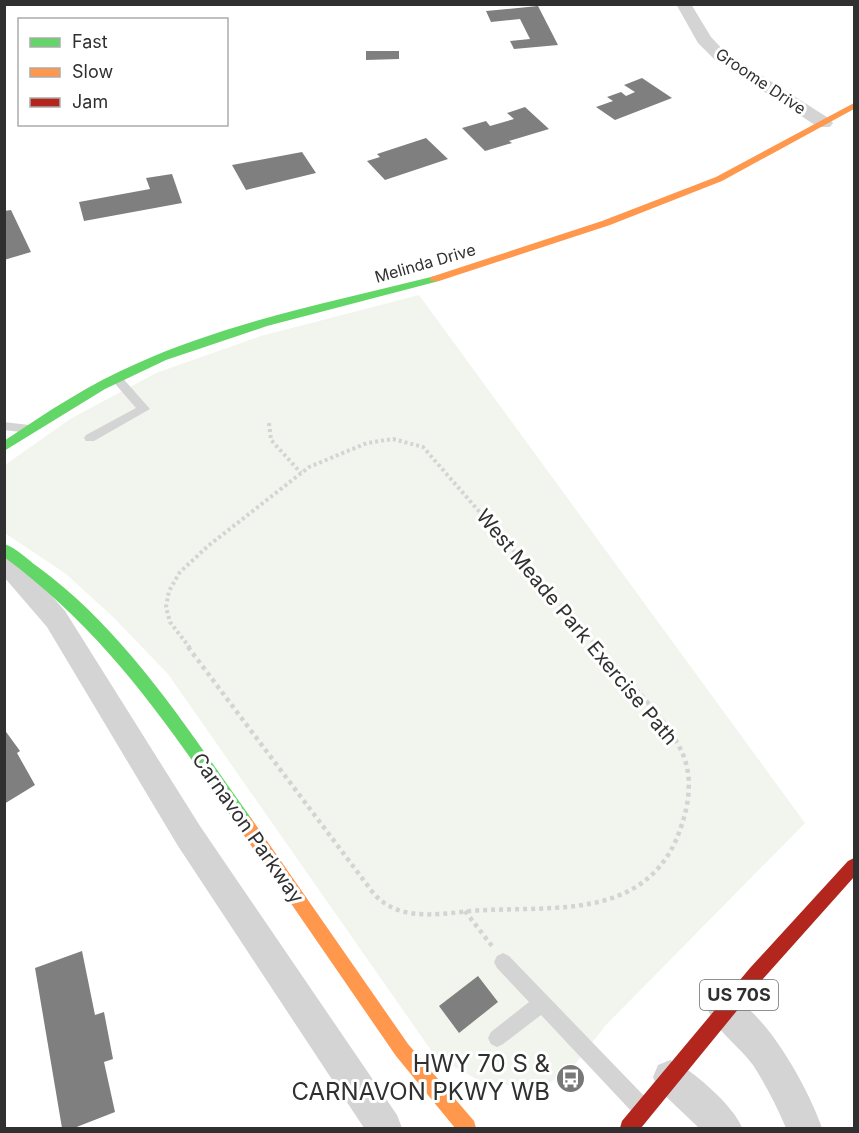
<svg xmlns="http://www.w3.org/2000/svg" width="859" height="1133" font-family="Inter,sans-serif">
	<rect width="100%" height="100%" fill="#fff"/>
	<path fill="#f1f5ed" d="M419,295L805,823L605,1026L569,1072L539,1088L516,1086L480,1081L435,1056L168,674L112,616L66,574L5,533V465L70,419L156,373L261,336Z"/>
	<path fill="#7f7f7f" d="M538,6L558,45L514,49L510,41L530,39L520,19L491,22L486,11Z
		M366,51H399V59L366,60Z
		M642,78L672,98L615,120L596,107L613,101L607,97L621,92L626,96L635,92L624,85Z
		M525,107L549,129L509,141L512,143L485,151L462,128L486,121L490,126L514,119L507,113Z
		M426,138L448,159L385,180L367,161L380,157L377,154Z
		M302,152L316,173L246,190L232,165Z
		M172,174L182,203L84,221L79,202L150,189L146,178Z
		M11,210L31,252L4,260V211Z
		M4,729L20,751L17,753L35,785L4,804Z
		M82,951L95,1015L104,1012L113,1059L104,1062L115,1112L74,1128H62L35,968Z
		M478,976L498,1002L459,1033L439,1006Z"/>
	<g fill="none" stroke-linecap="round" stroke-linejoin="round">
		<path stroke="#d4d4d4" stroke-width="4" stroke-dasharray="3 3" stroke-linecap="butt" d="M269,423L271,440L301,473
			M190,648L170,622L166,607L169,591L180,572L208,546L309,467L367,443L393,439L423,447L598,648"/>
		<path stroke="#d4d4d4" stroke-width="4.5" stroke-dasharray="4 4" stroke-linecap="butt" d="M188,647L374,894C404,926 448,911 487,910C565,907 653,917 682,824C689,803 692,779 684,757C669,719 624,678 596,647
			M465,911L492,946"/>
		<path fill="#d4d4d4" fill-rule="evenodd" d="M116,374L120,375L150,409L94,441H86L84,438L86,435L136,408L110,378Z
			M4,422L29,425L35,429L29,433L4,430Z
			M503,953L509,956L647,1099L649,1106L647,1113L640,1115L633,1113L541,1015L503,1044L497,1047L491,1044L488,1038L491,1032L529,1002L497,968L494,962L497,956Z"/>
		<path fill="#d4d4d4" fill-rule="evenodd" d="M676,4H691L711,37L726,53L830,119L833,123L830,127H818L714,59L698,43Z
			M4,549L13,552L65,611L200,826L397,1115L402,1128H364L178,846L47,627L4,577Z
			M725,993C766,1010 808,1088 822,1128H786C777,1107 766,1085 753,1065C739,1046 718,1033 708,1010L713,998Z
			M670,1060C691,1068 735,1107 742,1128H699L658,1089L653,1077L658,1065Z"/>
		<path fill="#63d668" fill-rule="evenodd" d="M435,276L439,277V281L267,326L166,360L105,389L4,451V441C47,412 91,383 138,363C232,321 336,301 435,276Z
			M4,544C17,548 28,560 38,567C127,632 188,730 251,818L253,823L251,828L245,830L239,828C168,725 107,633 4,557Z"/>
		<path fill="#ff974d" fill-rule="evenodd" d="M854,103V109L722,181L610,225L439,281H431L430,279L431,277L602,221L716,177Z
			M245,816L251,818L408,1044L474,1121L476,1128H455L396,1056L239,828L237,823L239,818Z"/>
		<path fill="#b3261e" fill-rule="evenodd" d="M854,858V877L762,980L641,1128H620L622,1121L750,968L848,861Z"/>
	</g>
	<defs>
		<symbol id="bus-disc" viewBox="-11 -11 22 22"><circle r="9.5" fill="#787878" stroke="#fff"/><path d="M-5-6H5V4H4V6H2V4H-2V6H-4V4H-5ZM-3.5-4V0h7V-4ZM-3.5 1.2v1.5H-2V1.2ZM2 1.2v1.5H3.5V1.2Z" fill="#fff"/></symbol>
	</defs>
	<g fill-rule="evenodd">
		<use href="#bus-disc" x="554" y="1062" width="33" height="33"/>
	</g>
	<g text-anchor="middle" stroke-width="6" stroke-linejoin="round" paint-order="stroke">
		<g font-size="16" fill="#303030" stroke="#fff">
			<text transform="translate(761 81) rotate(34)" y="6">Groome Drive</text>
			<text transform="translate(425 263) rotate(-16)" y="6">Melinda Drive</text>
		</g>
		<rect fill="#fff" stroke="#6e6e6e" stroke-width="1.5" x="700" y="980" width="78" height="30" rx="4.5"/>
		<g font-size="18" font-weight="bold" fill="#303030">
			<text x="739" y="1001">US 70S</text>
		</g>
		<g font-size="20" fill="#303030" stroke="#fff">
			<text transform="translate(577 627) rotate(50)" y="7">West Meade Park Exercise Path</text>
			<text transform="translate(248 828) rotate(55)" y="7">Carnavon Parkway</text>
		</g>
		<g font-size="24" fill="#303030" stroke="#fff" text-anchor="end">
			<text x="550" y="1072">HWY 70 S &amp;<tspan x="550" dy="28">CARNAVON PKWY WB</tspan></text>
		</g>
	</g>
	<rect width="859" height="1133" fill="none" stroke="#303030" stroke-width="12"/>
	<rect x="18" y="18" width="210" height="108" fill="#ffffff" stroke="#acacac" stroke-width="1.5"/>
	<rect x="30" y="38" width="30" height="9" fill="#63d668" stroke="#acacac" stroke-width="1.5"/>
	<text x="72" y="48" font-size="18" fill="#303030">Fast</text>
	<rect x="30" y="68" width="30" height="9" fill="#ff974d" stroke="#acacac" stroke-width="1.5"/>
	<text x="72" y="78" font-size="18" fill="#303030">Slow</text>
	<rect x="30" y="98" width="30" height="9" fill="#b3261e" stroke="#acacac" stroke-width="1.5"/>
	<text x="72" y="108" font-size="18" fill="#303030">Jam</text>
</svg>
